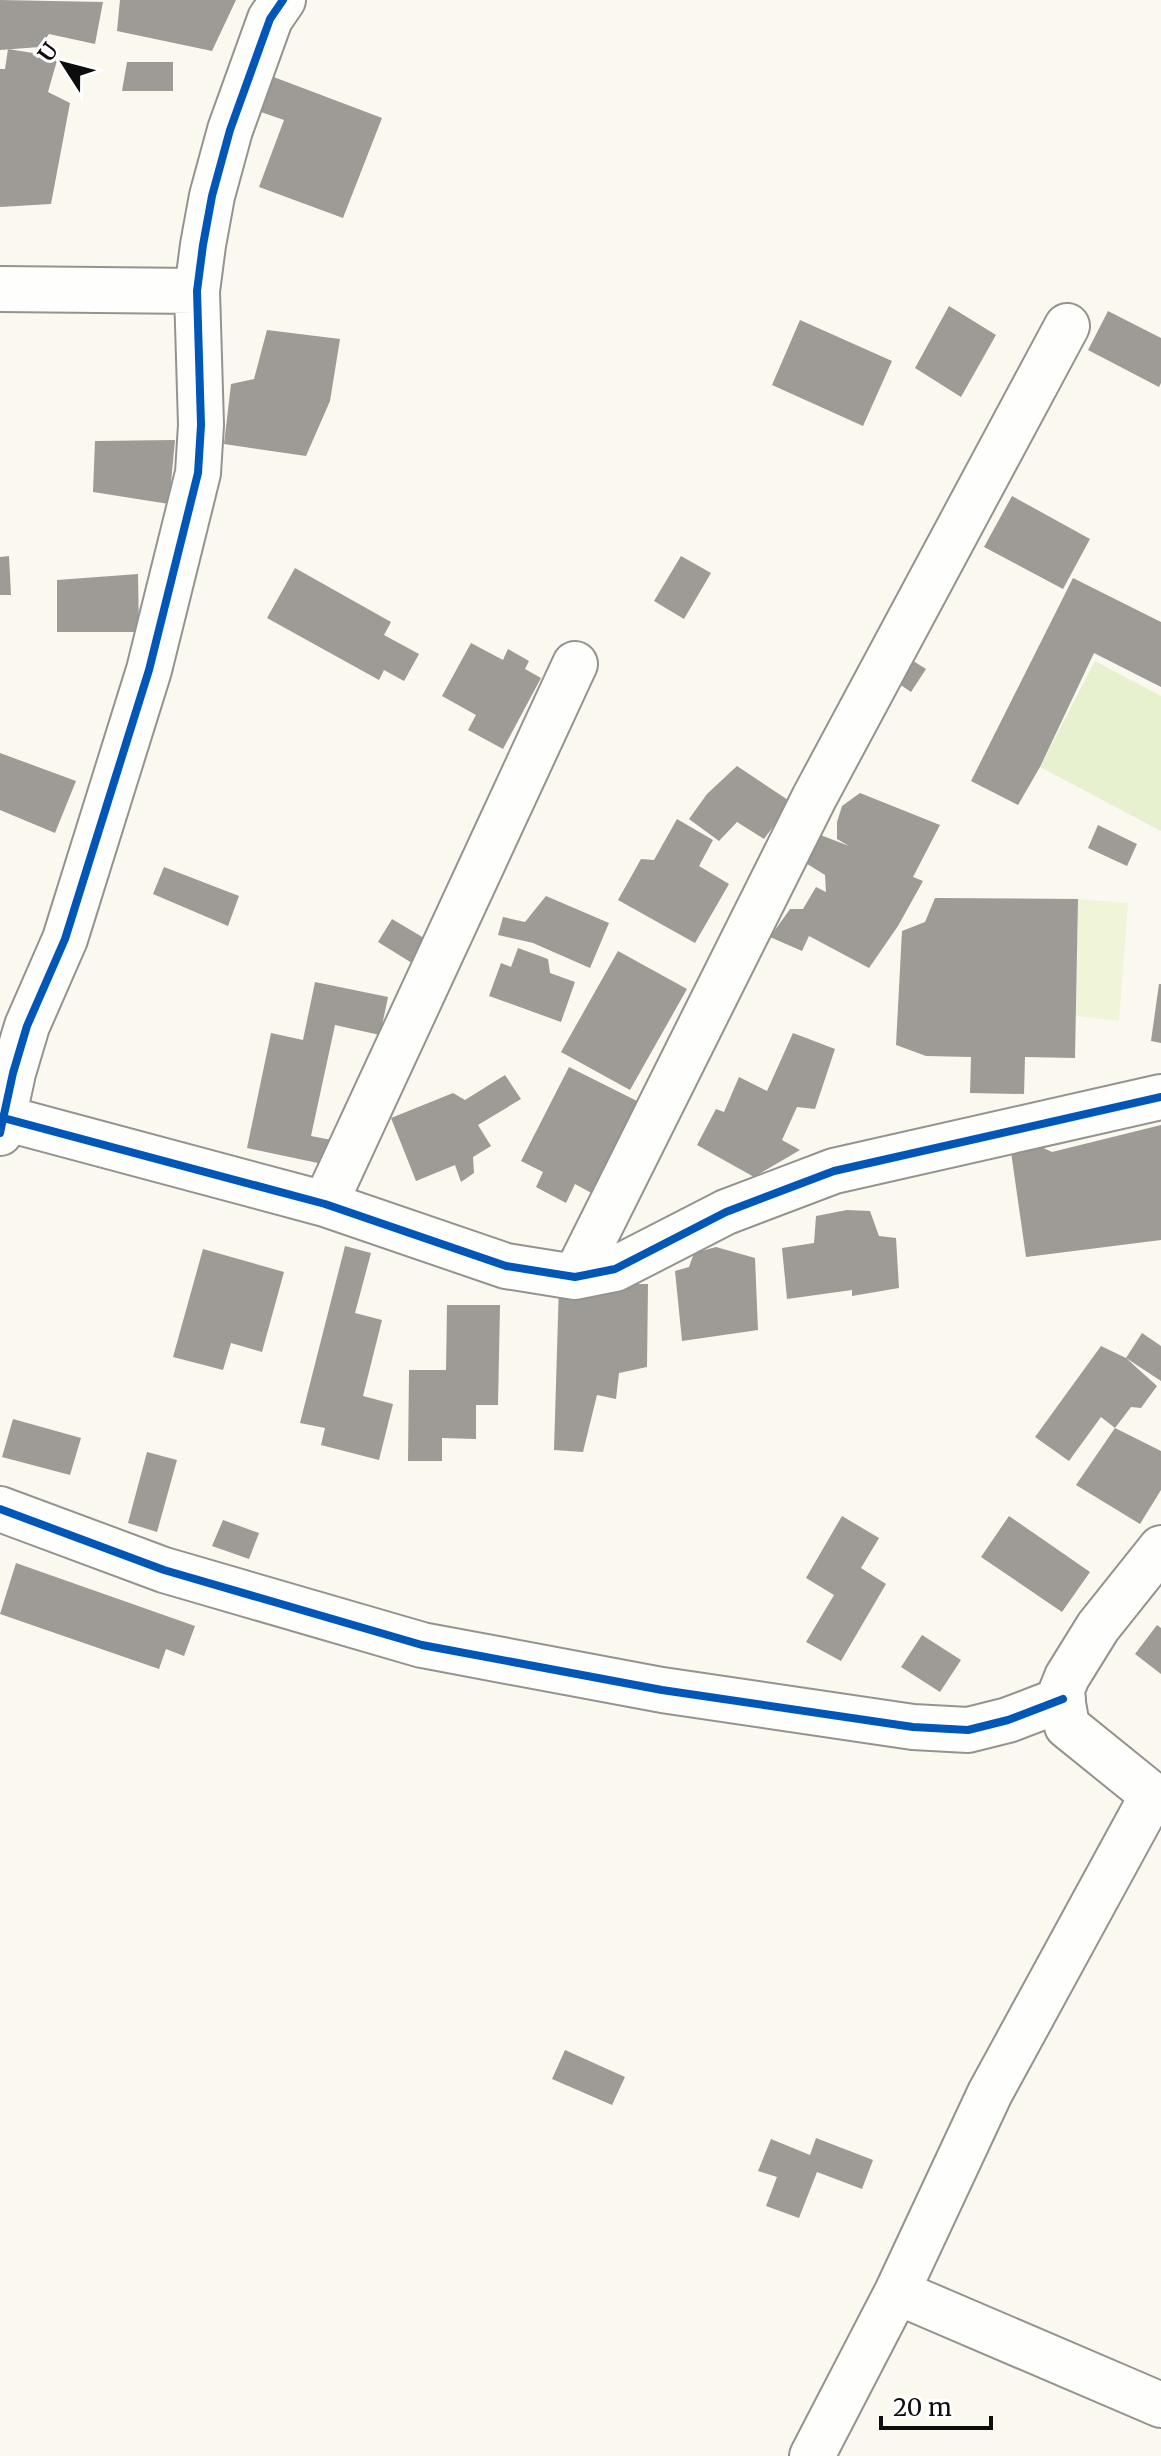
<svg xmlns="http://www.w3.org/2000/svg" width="1161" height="2456" font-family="Merriweather,serif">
	<rect width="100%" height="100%" fill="#fbf8f0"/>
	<path fill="#e7f1cf" d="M1095,661L1161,696V831L1040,767Z"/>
	<path fill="#f0f5d9" d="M1078,899L1128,903L1119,1021L1076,1016Z"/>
	<path fill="#9e9a96" d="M0,0L103,2L95,44L49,34L40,47L0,50Z
		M120,0H236L212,51L117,31Z
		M8,49L58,57L48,92L70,103L51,204L0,207V69H5Z
		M127,62H173V91H122Z
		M271,76L382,118L343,218L259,187L284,120L258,111Z
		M949,306L996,335L961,397L915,368Z
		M1108,311L1161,338V383L1159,387L1088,350Z
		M800,320L892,361L863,426L772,385Z
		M267,330L340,339L330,401L306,456L224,444L231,384L254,379Z
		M175,440L169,504L93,492L95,441Z
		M1012,496L1090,539L1063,589L984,547Z
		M9,556L11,595H0V557Z
		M681,556L711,573L684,619L654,601Z
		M295,568L391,622L384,635L419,654L404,681L384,670L379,680L267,618Z
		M138,574L139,632H57V580Z
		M1073,578L1161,622V687L1094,653L1040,767L1018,805L971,781Z
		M471,643L503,660L508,649L529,661L525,669L541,678L503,749L468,730L476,715L442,696Z
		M907,657L926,669L911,692L892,679Z
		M0,753L76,781L55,833L0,810Z
		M737,766L791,802L764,839L737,822L719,841L689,819L707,794Z
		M860,793L940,825L913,877L923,881L898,926L869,968L809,936L802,951L770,937L790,909H803L816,887L826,892L825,875L804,862L818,834L849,846L837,839V822L842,806Z
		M677,819L713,840L699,866L729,884L695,943L618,900L641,859L654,860Z
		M1098,825L1137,844L1127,866L1088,848Z
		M164,867L239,896L228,926L153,894Z
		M546,896L609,923L590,968L533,943L498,935L503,917L525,922Z
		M935,898L1078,899L1075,1058L1025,1057L1024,1094L970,1093L971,1057L926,1056L896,1045L902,931L925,922Z
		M392,919L434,944L420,968L378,942Z
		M518,948L548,959L550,973L575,982L561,1022L489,996L501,963L511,967Z
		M618,951L687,989L630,1090L561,1052Z
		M315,982L388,997L380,1035L335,1025L311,1136L337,1141L332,1166L247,1148L271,1033L303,1040Z
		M1159,984H1161V1043L1151,1041Z
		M793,1033L835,1049L815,1109L797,1107L782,1140L800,1150L754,1177L697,1145L716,1109L724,1112L739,1077L767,1091Z
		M569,1067L641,1103L595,1195L575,1184L566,1203L536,1187L543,1172L521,1161Z
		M505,1075L521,1099L478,1125L491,1146L473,1157L474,1173L461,1182L455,1165L416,1181L391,1118L453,1093L465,1100Z
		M1161,1125V1240L1026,1257L1011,1152L1035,1144L1052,1152Z
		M847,1210L870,1211L879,1236L896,1238L899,1288L852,1296V1290L787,1299L782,1248L814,1243L816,1216Z
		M345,1246L371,1253L355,1313L382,1320L363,1396L393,1404L379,1460L321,1445L325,1428L300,1423Z
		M716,1247L755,1258L758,1330L682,1341L675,1271L689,1267L694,1253Z
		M203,1249L284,1272L262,1352L231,1343L223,1370L173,1357Z
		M559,1284H648L647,1367L619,1373L616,1399L597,1395L583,1452L554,1450Z
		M447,1305H500L498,1405H476V1439L442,1438V1461H408L409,1370H446Z
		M1142,1333L1161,1346V1381L1126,1358L1157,1386L1141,1408L1131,1407L1115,1428L1161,1451V1490L1140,1524L1076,1485L1115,1428L1101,1417L1069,1461L1035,1437L1101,1346L1126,1358Z
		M13,1419L81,1438L70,1475L2,1457Z
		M147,1452L177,1460L157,1532L128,1523Z
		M842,1516L879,1538L861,1568L886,1584L841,1661L806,1642L834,1595L806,1578Z
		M1009,1516L1090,1572L1062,1612L981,1557Z
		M223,1520L259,1533L249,1559L212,1546Z
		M16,1563L195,1626L184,1656L166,1649L159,1669L0,1614Z
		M1157,1625L1161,1628V1674L1135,1654Z
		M922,1635L961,1660L940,1692L901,1667Z
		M565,2050L625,2077L612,2105L552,2079Z
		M816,2138L873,2160L862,2189L817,2172L799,2218L766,2206L777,2177L758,2171L771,2139L810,2155Z"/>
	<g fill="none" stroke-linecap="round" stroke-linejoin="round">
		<defs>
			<path id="minor" d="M0,289L197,291
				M0,1117L325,1204L506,1266L575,1277L615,1269L726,1212L834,1171L1161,1097
				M0,1133L13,1073L27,1026L65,939L149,670L198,473L201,425L197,291L203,245L212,196L230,130L270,19L283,0
				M325,1204L575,664
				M575,1277L814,798L1067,326
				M0,1509L164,1570L422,1645L662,1690L913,1727L968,1730L1008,1720L1063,1699
				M1161,1548L1098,1627L1067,1677L1061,1692L1067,1726L1161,1802
				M897,2292L1161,2405
				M812,2456L897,2292L990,2093L1152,1796"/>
		</defs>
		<use href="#minor" stroke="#94938f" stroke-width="48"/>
		<use href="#minor" stroke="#fefefd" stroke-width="44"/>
		<defs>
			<path id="cycleway" d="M0,1117L325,1204L506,1266L575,1277L615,1269L726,1212L834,1171L1161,1097
				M0,1133L13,1073L27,1026L65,939L149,670L198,473L201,425L197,291L203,245L212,196L230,130L270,19L283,0
				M0,1509L164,1570L422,1645L662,1690L913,1727L968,1730L1008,1720L1063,1699"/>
		</defs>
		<use href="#cycleway" stroke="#fff" stroke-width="13"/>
		<use href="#cycleway" stroke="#0057b8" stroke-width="8"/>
	</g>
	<g transform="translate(64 64) rotate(306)" stroke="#ffffff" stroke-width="6" paint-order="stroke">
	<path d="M0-6L14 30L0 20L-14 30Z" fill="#0d0d0d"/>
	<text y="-12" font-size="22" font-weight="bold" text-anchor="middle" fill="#0d0d0d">U</text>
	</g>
	<path d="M881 2416v12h110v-12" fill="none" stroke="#0d0d0d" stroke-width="4"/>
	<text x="893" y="2416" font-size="24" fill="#0d0d0d" stroke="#ffffff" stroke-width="6" paint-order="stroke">20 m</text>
</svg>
